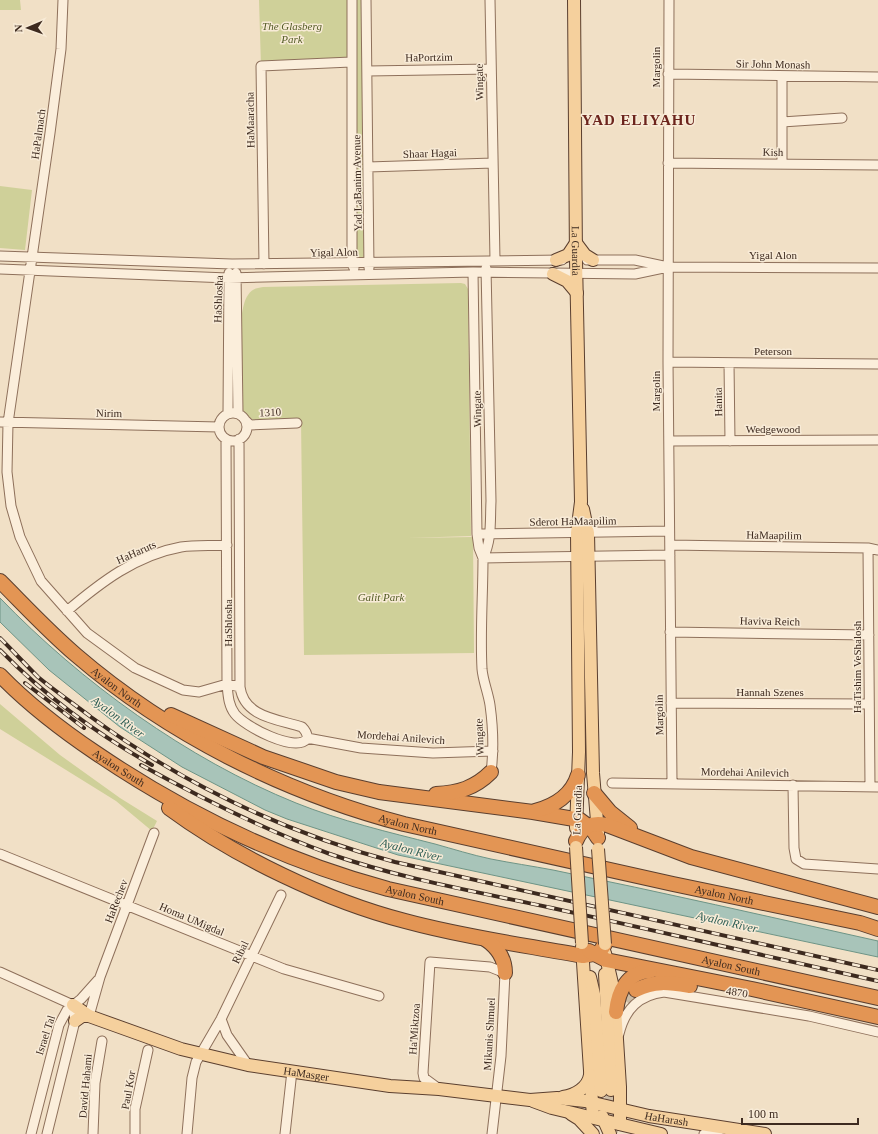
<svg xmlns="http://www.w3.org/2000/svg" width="878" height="1134" font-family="Georgia,serif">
	<rect width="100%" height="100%" fill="#f1e0c6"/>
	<path fill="#cfd099" d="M0,0H20L21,10H0Z
		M259,0H350L348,62L261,66Z
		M354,0H365L367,259H354Z
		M0,186L32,190L25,250L0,248Z
		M461,283L465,284L468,289L471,536L408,538L473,537L474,653L304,655L301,420H254L247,417L242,409C242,385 235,313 248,295C252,289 256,288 263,287Z
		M0,704L60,755L120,798L157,821L152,831L116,801L0,729Z"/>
	<path fill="#a8c4b9" stroke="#6e9486" d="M0,598C81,682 187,759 296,803C341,821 388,832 435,844C453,849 472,855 491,859C511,863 532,866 553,870C661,892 770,917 878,941V957L398,855L287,819L265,810L182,767L120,727L49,670L0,622Z"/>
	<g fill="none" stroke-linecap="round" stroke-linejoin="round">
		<path stroke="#cdbca5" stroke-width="12" stroke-dasharray="12 6" stroke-linecap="butt" d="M611,1090L612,1133"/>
		<path stroke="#cdbca5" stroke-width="14" stroke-dasharray="14 7" stroke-linecap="butt" d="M619,1021L623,1007L636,990"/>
		<defs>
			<path id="minor" d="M63,0L61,49L50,133L8,423L7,472L11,506L20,537L41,581L87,633L135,668L183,690L199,692L227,684L240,687C244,717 277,719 302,727C306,731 308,734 307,739C295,753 244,726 235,714C228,705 228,694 227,684L226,439
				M352,0V264L354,268
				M366,0L369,268
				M490,0L495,260
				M669,0L668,362L672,782
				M368,71L491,69
				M668,74L878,77
				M782,122L842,118
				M668,163L878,165
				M782,164V76
				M368,167L493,163
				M0,256L232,264L562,260
				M587,260H635L668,267
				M264,264L261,66L351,62
				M486,268L491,501C490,521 492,540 483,558C483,595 480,632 482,669C483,681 488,692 490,705C493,727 494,750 491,772
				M0,269L228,278L473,272L635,274L668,267L878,268
				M473,272L477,534L479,548L483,558
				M236,273L238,413
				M668,362L878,364
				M729,363L730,441
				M228,413L229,273
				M219 427a14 14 0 1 1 28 0a14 14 0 1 1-28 0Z
				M246,421L250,425L297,423
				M0,422L219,427
				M239,439L240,687
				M669,441L878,440
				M477,534L669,531
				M670,545L868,548L878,550
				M868,548L870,786
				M483,558L670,555
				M67,611C100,583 136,555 181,547C195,545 212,546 227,545
				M670,632L869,635
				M671,703L869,704
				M307,738L361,748L433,753L493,751
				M612,783L878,787
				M793,785L794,848L796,859L804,864L878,869
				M0,854L284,969L379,996
				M0,972L73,1005
				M89,1016L100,977L154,833
				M221,1019L227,1035L248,1065
				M619,1034C625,1009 639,995 664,992L809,1016L878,1032
				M439,1089L424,1078L423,1073L430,962L490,967L505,973L501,1056L492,1134
				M31,1134L59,1025L67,1010L81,999L98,980
				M47,1134L73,1029L75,1021L73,1005
				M93,1134L95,1083L102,1041
				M135,1134V1109L148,1050
				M187,1134L192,1078L196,1062L221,1019L281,895
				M285,1134L292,1071
				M704,1134L723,1129"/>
			<g id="major">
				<path id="s1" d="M574,0L576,260L581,502L577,533L579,752L576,828"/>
				<path d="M576,243L585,255L593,260"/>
				<path d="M556,260L568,255L576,243"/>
				<path d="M553,274L567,281L577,293"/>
				<path d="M583,509L588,533L593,773L598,833"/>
				<path d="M582,947L593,1117"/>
				<path d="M605,953L614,992L620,1087V1124"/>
				<path d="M605,974L611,1090"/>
				<path d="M590,977L594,994L601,1091"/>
				<path id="s2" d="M73,1005L89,1016L181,1049L248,1065L390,1086L439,1089L530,1100L557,1098L585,1101L649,1116L765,1134"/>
				<path d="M75,1021L82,1016H89"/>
				<path d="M563,1097C575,1095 588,1088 590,1075"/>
				<path d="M533,1101L552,1108L661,1134"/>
				<path d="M571,1114L579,1119L593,1134"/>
				<path d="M602,1116L610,1134"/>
			</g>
			<g id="highway">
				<path id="s3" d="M0,581C25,606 49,632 76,655C169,735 285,793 404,824L673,884L860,923L878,929"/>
				<path id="s4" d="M0,675C29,705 62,730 96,753C186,814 284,861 388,889L878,998"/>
				<path d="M171,715L263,757L336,782L379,792L533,812L580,820L592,829L598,838"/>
				<path d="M594,793L610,812L630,828"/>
				<path d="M436,794C458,793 475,788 491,772"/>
				<path d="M169,808C234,856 327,901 405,921C464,937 524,945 583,956L599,953L605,944"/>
				<path d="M535,811C554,806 572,795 578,775"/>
				<path d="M576,841C583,825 592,822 607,825L691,857L878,907"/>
				<path d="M485,939C497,947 505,958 505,973"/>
				<path d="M589,951L606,960L752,989L878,1017"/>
				<path d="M636,990C654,980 671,983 690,986"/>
				<path d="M616,1012C618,992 627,972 650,971"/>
			</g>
		</defs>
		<use href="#minor" stroke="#8e705b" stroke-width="11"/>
		<use href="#major" stroke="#5b3f2f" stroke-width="14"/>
		<use href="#highway" stroke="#5b3f2f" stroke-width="16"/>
		<use href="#minor" stroke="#fbeedb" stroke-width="9"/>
		<use href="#major" stroke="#f5d09d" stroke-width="12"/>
		<use href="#highway" stroke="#e39554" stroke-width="14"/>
		<defs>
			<path id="rail" d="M0,638C13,651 25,664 38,677C55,691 74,704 91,717C183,784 286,833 395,862L878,970
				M0,650C44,695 97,734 152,765
				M25,683L84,728
				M141,765C203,799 264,830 330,854C402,879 478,892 552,908C661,932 770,957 878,981"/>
		</defs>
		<use href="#rail" stroke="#3d2a1f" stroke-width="4"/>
		<use href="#rail" stroke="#f8ebd7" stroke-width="2.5" stroke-dasharray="8" stroke-linecap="butt"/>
		<defs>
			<path id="major-bridge" d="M576,847L582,943
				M598,849L605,944"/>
		</defs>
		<use href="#major-bridge" stroke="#5b3f2f" stroke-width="14" stroke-linecap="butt"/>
		<use href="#major-bridge" stroke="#f5d09d" stroke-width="12"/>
	</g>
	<g text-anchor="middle" stroke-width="3" stroke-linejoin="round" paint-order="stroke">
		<g font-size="11" font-style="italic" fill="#535b25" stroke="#f8ebd7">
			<text x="292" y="30">The Glasberg<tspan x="292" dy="13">Park</tspan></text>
			<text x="381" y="601">Galit Park</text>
		</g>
		<g font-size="11" fill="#3d2a1f" stroke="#f8ebd7">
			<text transform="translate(429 57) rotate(-1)" y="4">HaPortzim</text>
			<text transform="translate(773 64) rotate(1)" y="4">Sir John Monash</text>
			<text transform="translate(656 67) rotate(-90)" y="4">Margolin</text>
			<text transform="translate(479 82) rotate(-91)" y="4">Wingate</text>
			<text transform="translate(250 120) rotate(-91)" y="4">HaMaaracha</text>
			<text transform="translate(38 134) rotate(-82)" y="4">HaPalmach</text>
			<text transform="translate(773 152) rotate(1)" y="4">Kish</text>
			<text transform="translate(430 153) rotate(-2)" y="4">Shaar Hagai</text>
			<text transform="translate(357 183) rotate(-91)" y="4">Yad LaBanim Avenue</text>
			<text dy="4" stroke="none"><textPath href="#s1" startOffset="251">La Guardia</textPath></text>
			<text transform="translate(334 252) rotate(-1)" y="4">Yigal Alon</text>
			<text x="773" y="259">Yigal Alon</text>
			<text transform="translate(218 299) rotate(-88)" y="4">HaShlosha</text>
			<text x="773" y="355">Peterson</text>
			<text transform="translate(656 391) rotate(-90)" y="4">Margolin</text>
			<text transform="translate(718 402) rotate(-91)" y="4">Hanita</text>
			<text transform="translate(477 409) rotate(-91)" y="4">Wingate</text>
			<text transform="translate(270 412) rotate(-2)" y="4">1310</text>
			<text transform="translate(109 413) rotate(1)" y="4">Nirim</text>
			<text x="773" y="433">Wedgewood</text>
			<text transform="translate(573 521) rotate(-1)" y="4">Sderot HaMaapilim</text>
			<text transform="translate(774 535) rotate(1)" y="4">HaMaapilim</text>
			<text transform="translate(136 552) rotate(-24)" y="4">HaHaruts</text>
			<text transform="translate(770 621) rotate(1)" y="4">Haviva Reich</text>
			<text transform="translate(228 623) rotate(-90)" y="4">HaShlosha</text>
			<text transform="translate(857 667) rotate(-90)" y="4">HaTishim VeShalosh</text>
			<text dy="4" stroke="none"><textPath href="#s3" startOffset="158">Ayalon North</textPath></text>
			<text x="770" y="696">Hannah Szenes</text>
			<text transform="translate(659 715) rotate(-91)" y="4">Margolin</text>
			<text transform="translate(401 737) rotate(4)" y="4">Mordehai Anilevich</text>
			<text transform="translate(479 737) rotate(-92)" y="4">Wingate</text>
			<text dy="4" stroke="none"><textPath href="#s4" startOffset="151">Ayalon South</textPath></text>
			<text transform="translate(745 772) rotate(1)" y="4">Mordehai Anilevich</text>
			<text transform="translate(577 810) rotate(-88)" y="4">La Guardia</text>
			<text dy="4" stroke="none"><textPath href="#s3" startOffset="482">Ayalon North</textPath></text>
			<text dy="4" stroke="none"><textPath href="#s3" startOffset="806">Ayalon North</textPath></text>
			<text dy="4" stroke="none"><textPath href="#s4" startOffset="475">Ayalon South</textPath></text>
			<text transform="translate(116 901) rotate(-69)" y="4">HaRechev</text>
			<text transform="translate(192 919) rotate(23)" y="4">Homa UMigdal</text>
			<text transform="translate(240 952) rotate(-64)" y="4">Ribal</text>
			<text dy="4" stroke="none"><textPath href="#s4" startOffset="799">Ayalon South</textPath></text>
			<text transform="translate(737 992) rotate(9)" y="4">4870</text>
			<text transform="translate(414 1029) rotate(-86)" y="4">Ha'Miktzoa</text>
			<text transform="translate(489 1034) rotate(-87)" y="4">Mikunis Shmuel</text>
			<text transform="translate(45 1035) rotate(-72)" y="4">Israel Tal</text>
			<text dy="4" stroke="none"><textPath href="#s2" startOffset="245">HaMasger</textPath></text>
			<text transform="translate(85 1086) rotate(-85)" y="4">David Hahami</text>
			<text transform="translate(128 1090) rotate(-80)" y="4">Paul Kor</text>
			<text dy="4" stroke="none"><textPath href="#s2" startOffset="609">HaHarash</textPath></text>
		</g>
		<g font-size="12" font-style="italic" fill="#2e5e55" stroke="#f8ebd7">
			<text transform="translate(118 717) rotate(36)" y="4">Ayalon River</text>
			<text transform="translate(411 850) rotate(14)" y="4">Ayalon River</text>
			<text transform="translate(727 922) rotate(13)" y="4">Ayalon River</text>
		</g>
		<g font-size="15" font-weight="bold" letter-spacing="1" fill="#6c241c" stroke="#f8ebd7">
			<text x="639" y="125">YAD ELIYAHU</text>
		</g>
	</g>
	<g transform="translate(28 28) rotate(268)" stroke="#f8ebd7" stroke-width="3" paint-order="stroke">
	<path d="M0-3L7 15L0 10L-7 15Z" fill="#3d2a1f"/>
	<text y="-6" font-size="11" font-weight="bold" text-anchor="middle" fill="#3d2a1f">N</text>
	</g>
	<path d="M742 1118v6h116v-6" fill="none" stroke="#3d2a1f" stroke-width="2"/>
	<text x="748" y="1118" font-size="12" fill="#3d2a1f" stroke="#f8ebd7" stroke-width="3" paint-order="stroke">100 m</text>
</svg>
